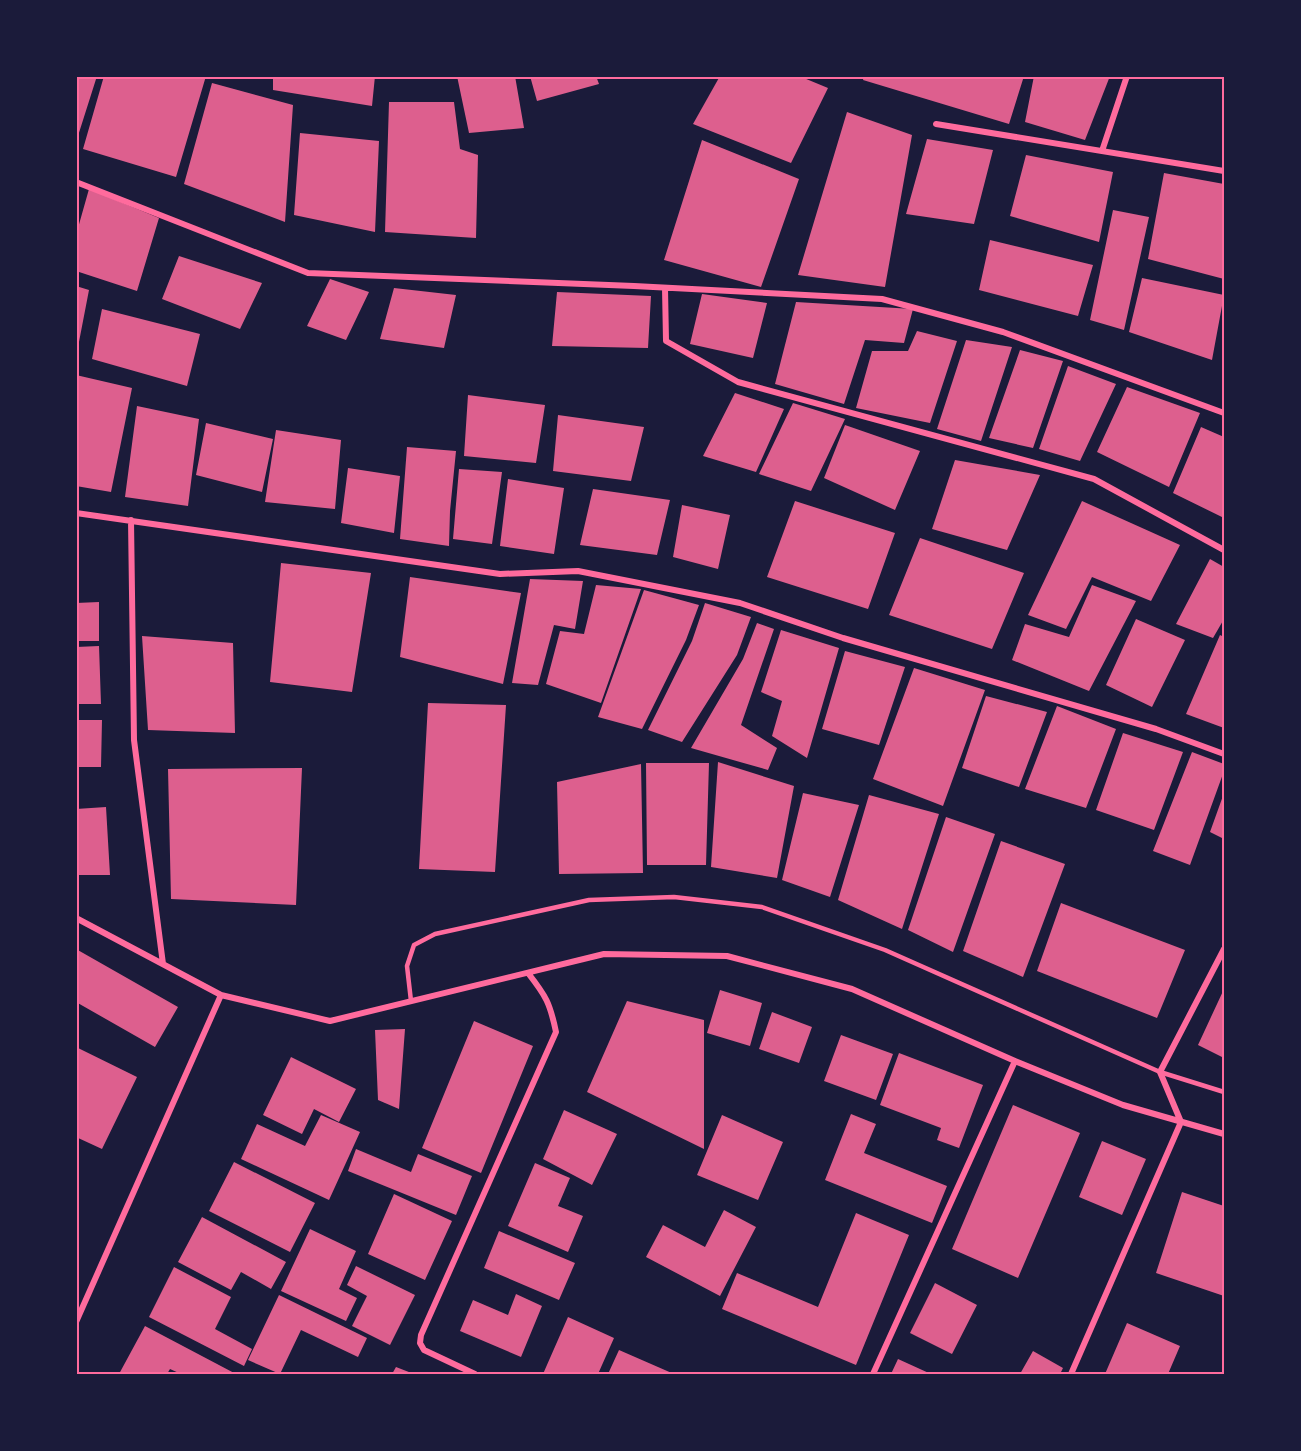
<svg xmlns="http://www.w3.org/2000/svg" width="1301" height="1451" font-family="'Sofia Sans Condensed',sans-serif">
	<rect width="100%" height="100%" fill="#1b1b3a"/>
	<path fill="#dd5f8e" d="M76,76H97L77,139H76Z
		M104,76H206L176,177L83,149Z
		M273,76H375L372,106L273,90Z
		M457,76H515L524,128L469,133Z
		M530,76H596L599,84L537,101Z
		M720,76H799L828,88L791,163L693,124Z
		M864,76H1024L1009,124L863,80Z
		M1034,76H1110L1085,140L1025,122Z
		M212,83L293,105L285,222L184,184Z
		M389,102H454L460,149L478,155L476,238L385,232Z
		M847,112L912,135L885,287L798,275Z
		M300,133L379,141L375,232L294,215Z
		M927,139L993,150L974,224L906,214Z
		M702,140L799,179L761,287L664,260Z
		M1026,155L1113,172L1099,242L1010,216Z
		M1164,173L1224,184V279L1148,259Z
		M89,189L159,218L137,291L76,271V235Z
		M1113,210L1149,217L1124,330L1090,320Z
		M990,240L1093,265L1078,316L979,290Z
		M179,256L262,283L240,329L162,299Z
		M1142,278L1224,295L1212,360L1129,332Z
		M330,279L369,292L346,340L307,326Z
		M76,286L89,290L78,347H76Z
		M394,288L456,295L444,348L380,339Z
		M557,292L651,296L648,348L552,346Z
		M702,294L767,303L753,358L690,344Z
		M796,302L913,309L904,343L865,340L844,404L775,384Z
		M102,309L200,334L187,386L92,359Z
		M917,331L957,341L930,423L856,408L872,351H908Z
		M966,340L1012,347L981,441L937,429Z
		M1020,350L1063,361L1033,448L989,438Z
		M1068,366L1116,384L1080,461L1039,449Z
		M76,375L132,388L111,492L76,486Z
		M1127,387L1200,413L1169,487L1097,452Z
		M735,393L784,409L756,472L703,456Z
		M468,395L545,405L536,463L464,456Z
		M793,403L845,419L811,491L759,474Z
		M137,406L199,419L188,506L125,497Z
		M558,415L644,427L631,481L553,471Z
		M206,423L273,439L262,492L196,475Z
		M845,425L920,451L895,510L824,478Z
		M1201,427L1224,437V518L1173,493Z
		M276,430L341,440L335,509L265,502Z
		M407,447L456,451L450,511L449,546L400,539Z
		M955,460L1040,475L1007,550L932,529Z
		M348,468L400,476L394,533L341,523Z
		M459,469L502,472L492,544L453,539Z
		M508,479L564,488L554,554L500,546Z
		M593,489L670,500L657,555L580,545Z
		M795,501L895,533L868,609L767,577Z
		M1082,501L1180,545L1151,601L1092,577L1066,629L1028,615Z
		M682,505L730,515L718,569L673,557Z
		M920,538L1024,573L992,649L889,615Z
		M1210,559L1224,567V619L1213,638L1176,624Z
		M281,563L371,573L352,692L270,682Z
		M410,577L521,593L503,684L400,657Z
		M530,579L583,581L575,629L554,625L538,685L512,683Z
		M596,585L641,589L601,703L546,684L560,631L584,634Z
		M1092,585L1136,601L1089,691L1012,660L1025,624L1069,637Z
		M644,590L699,605L686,640L642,729L598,717Z
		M99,602V641H76V603Z
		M705,603L751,617L737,655L682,742L648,730L692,641Z
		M1136,619L1185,640L1152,707L1106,685Z
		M757,623L774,629L741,725L777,748L768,770L691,748L743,659Z
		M781,630L839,648L807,758L772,736L782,701L761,692Z
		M1220,635L1224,637V728L1186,714Z
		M142,636L233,643L235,733L148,730Z
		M99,646L101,704H76V647Z
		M845,651L905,667L879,745L822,729Z
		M914,668L985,690L943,806L873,779Z
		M986,696L1047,712L1019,787L962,768Z
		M428,703L506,705L495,872L419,869Z
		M1057,706L1116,729L1086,808L1025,789Z
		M76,720H102L101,767H76Z
		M1123,733L1183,752L1154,830L1096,810Z
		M1192,752L1224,764V771L1190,865L1153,851Z
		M718,762L794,786L777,878L711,867Z
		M646,763H709L706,865H647Z
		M641,764L643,873L559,874L557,782Z
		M302,768L296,905L171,899L168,769Z
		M803,793L859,805L830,897L782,880Z
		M1224,793V839L1210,832Z
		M869,795L939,814L902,929L838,900Z
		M106,807L110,875H76V809Z
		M946,817L995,834L953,952L908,930Z
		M1001,841L1065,864L1023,977L963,951Z
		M1061,903L1185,950L1157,1018L1037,971Z
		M76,949L178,1007L155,1047L76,1002Z
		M1224,989V1058L1198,1045Z
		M720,990L762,1003L750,1046L707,1033Z
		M627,1001L704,1020V1149L587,1092Z
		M772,1012L812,1027L799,1063L759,1049Z
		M474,1021L533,1046L481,1173L422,1148Z
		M405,1029L399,1109L378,1100L375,1030Z
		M841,1035L893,1054L876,1100L824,1081Z
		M76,1047L137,1077L102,1149L76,1137Z
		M899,1053L983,1085L959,1148L937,1140L941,1128L880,1105Z
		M291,1057L356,1089L339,1122L314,1109L302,1134L263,1115Z
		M1013,1105L1080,1133L1018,1278L952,1249Z
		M564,1110L617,1134L592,1185L543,1159Z
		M851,1114L876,1124L864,1153L947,1186L932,1223L825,1180Z
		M321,1115L360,1132L329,1200L241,1159L257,1124L305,1146Z
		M722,1115L783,1142L758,1200L697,1175Z
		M1102,1141L1146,1159L1122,1215L1079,1197Z
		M356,1149L411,1172L418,1154L472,1176L456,1215L348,1171Z
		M234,1162L315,1203L290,1252L209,1211Z
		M535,1163L570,1178L558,1206L583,1216L568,1252L508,1226Z
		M1182,1192L1224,1206V1296L1156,1273Z
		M394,1194L452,1221L425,1280L368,1254Z
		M724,1210L756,1227L720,1296L646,1257L663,1225L705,1247Z
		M856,1213L909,1235L856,1365L722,1309L737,1273L818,1307Z
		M202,1217L286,1262L271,1289L241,1272L231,1290L178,1262Z
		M310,1229L356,1251L339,1289L357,1298L346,1321L281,1291Z
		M499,1231L575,1263L559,1300L484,1268Z
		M356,1266L415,1295L390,1345L352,1326L367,1296L347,1285Z
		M174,1267L231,1297L215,1329L252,1349L244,1366L149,1317Z
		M935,1283L977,1305L952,1354L910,1333Z
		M516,1294L542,1306L521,1357L460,1331L473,1300L508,1315Z
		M279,1295L367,1338L358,1357L301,1330L280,1374L248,1360Z
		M568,1317L614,1338L598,1374H543Z
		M1127,1323L1180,1346L1168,1374H1105Z
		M145,1326L236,1374H181L170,1369L167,1374H119Z
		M619,1350L674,1374H608Z
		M1033,1351L1063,1368L1060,1374H1020Z
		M898,1359L931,1374H891Z
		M396,1367L414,1374H392Z"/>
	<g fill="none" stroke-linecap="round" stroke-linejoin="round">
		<path stroke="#ff6b9d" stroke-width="4.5" d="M411,1001L407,966L414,945L435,934L589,900L674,897L762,907L885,950L1160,1072L1224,1092"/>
		<path stroke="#ff6b9d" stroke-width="6" d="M936,124L1224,171
			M1102,151L1127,76
			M76,182L308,273L634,286L882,299L1003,332L1224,413
			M665,288L666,341L738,382L1094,479L1224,550
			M76,513L500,574L578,571L740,603L843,638L1156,729L1224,754
			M131,520L134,740L163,964
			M76,918L221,995L330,1021L604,954L727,956L852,989L1015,1061L1123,1105L1224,1134
			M76,1322L221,995
			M475,1374L424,1350L420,1343L421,1335L556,1032C550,1003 546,996 528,973
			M873,1374L1015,1061
			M1071,1374L1181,1122L1160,1072L1224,949"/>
	</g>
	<rect width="1301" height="1451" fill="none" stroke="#1b1b3a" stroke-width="156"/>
	<rect x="78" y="78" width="1145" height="1295" fill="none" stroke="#ff6b9d" stroke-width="2"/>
</svg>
